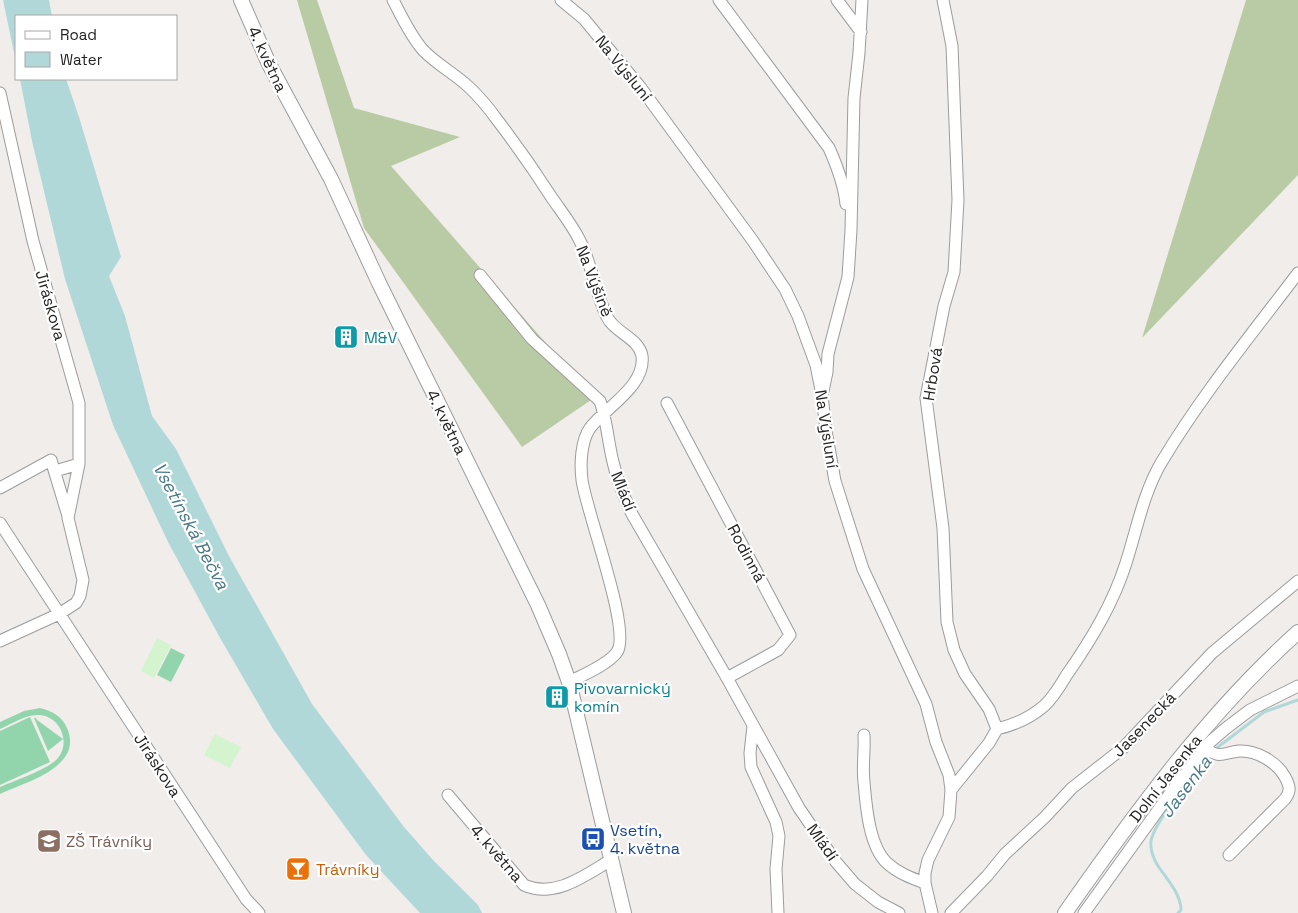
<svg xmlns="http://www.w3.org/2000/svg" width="1298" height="913" font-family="'Space Grotesk',sans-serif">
	<rect width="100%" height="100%" fill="#f1edea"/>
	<path fill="#b8cba4" d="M297,0H317L354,108L460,137L391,166L594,398L522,447L364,228Z
		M1246,0H1298V175L1142,338Z"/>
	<path fill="#d3f4ce" d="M157,638L171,645L154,678L141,671Z
		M215,734L241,747L230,768L204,755Z"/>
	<path fill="#92d5ac" d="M171,648L185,655L171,682L157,675Z
		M40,708C52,711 62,716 67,728C84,767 26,782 0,794V787C14,781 49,769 58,758C71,742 60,716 39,715C26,714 12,724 0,729V722L24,711Z
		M30,717L50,762L0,785V731Z
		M34,718H36L37,720L63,739L48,751Z"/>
	<path fill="#b0d8d8" d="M3,0H49L52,16H16V62Z
		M20,79H66L79,117L121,257L109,276L125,316L152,416L176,449L229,556L312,704L404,827L433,860L478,905L482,913H420L366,855L273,729L219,636L168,542L113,425L65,279L32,141Z"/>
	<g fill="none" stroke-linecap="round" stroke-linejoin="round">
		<path stroke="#b0d8d8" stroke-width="3" d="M1214,750L1264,712L1298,700
			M1178,913L1181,910C1181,894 1166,878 1158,866C1153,858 1150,850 1151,841C1154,822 1196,772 1209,755"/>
		<defs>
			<path id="minor" d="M393,0C402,17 410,35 423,50C437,65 456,74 471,89C479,97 488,107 495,117C515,143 534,170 552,198C561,211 572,225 579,239C592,264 595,292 607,317C615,333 639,338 642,356C646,386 605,408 590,428C581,441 580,464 582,480C586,511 632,631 617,652C609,664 583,675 569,682
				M561,0L584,19L641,88L753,241L785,289L798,316L816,365L822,395L826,431L835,481L863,569L926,704L936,742L949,775L951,790L949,817L928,860L925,873V883L932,913
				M719,0L829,148C837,166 844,184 846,204
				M837,0L861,32
				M943,0L952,46L958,200L954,272L944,306L926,398L943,528L947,622L954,650L965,674L989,709L997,729L989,743L951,790
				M0,93L33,241L79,403V464L68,518L83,580L80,596L76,603L59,614L0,641
				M480,275L532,339L600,401C607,421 608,442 613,462C617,480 624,497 632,514L727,678L799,808L836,862L855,884L878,902L899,913
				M823,391L827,372L828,354L848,277L851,230L854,98L859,53L862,0
				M667,403L790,635L778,650L727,678
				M55,471L79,464
				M0,488L51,460L68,516
				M0,523L246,899L259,913
				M753,726L750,753L751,767L776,822L779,836L776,869L778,913
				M997,729C1014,725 1030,718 1044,706C1053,698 1060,686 1066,676C1091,640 1113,604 1126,563C1137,529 1143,494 1161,463C1201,396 1251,335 1298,273
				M864,735C865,751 862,767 864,782C866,806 869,846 887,863C898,873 911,878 925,883
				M1205,748C1219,759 1223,753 1239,751C1256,750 1277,762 1285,777C1290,786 1291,791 1285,799L1229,855
				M448,795L524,885C555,899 585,875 611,860
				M951,913L987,876L1005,854L1045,817L1072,788L1123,748L1212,653L1298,581
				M1084,913L1174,788L1210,742L1225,729L1250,710L1298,686"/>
			<path id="tertiary" d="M241,0L269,64L331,179L379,283L538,605L559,654L569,682L624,913
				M1065,913C1135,813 1207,714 1298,632"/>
		</defs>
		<use href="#minor" stroke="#9c9c9c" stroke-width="13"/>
		<use href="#tertiary" stroke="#9c9c9c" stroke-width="16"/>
		<use href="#minor" stroke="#fff" stroke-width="11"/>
		<use href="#tertiary" stroke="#fff" stroke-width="14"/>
	</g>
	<defs>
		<symbol id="building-square" viewBox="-11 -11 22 22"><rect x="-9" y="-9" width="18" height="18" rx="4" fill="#0f9aa8" stroke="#fff"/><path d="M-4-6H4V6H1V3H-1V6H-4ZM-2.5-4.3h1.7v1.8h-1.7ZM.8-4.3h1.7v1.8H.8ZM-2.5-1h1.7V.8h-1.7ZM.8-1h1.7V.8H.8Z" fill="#fff"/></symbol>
		<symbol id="bus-square" viewBox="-11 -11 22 22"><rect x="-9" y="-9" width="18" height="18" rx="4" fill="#1a4fb4" stroke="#fff"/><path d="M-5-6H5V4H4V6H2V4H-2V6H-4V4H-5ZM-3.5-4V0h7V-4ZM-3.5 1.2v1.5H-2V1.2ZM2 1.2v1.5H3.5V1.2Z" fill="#fff"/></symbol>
		<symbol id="school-square" viewBox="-11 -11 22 22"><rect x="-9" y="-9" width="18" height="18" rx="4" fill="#8d6e63" stroke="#fff"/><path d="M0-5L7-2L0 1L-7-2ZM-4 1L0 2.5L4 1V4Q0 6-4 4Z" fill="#fff"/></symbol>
		<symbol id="bar-square" viewBox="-11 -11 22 22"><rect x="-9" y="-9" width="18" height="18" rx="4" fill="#e8710a" stroke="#fff"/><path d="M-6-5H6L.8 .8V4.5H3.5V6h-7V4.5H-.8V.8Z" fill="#fff"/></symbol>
	</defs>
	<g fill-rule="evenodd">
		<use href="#building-square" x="332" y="323" width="28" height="28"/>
		<use href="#building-square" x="543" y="683" width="28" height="28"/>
		<use href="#bus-square" x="579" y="825" width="28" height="28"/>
		<use href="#school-square" x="35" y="827" width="28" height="28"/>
		<use href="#bar-square" x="284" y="855" width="28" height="28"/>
	</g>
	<g text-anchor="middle" stroke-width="4.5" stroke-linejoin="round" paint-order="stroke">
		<g font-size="16" fill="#222" stroke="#fff">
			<text transform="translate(268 59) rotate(65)" y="6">4. května</text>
			<text transform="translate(624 68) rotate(51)" y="6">Na Výsluní</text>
			<text transform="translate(595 281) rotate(69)" y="6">Na Výšině</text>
			<text transform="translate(51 305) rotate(74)" y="6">Jiráskova</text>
			<text transform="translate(932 374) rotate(-81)" y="6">Hrbová</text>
			<text transform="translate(447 422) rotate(64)" y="6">4. května</text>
			<text transform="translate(827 429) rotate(81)" y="6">Na Výsluní</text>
			<text transform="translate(624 491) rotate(68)" y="6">Mládí</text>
			<text transform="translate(747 553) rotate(62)" y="6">Rodinná</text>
			<text transform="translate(1144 724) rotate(-46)" y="6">Jasenecká</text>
			<text transform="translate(158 765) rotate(57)" y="6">Jiráskova</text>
			<text transform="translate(1165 778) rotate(-52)" y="6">Dolní Jasenka</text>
			<text transform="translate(823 842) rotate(55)" y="6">Mládí</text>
			<text transform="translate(497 853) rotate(49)" y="6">4. května</text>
		</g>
		<g font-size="16" fill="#0d838f" stroke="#fff" text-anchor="start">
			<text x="364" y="343">M&amp;V</text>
			<text x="574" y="694">Pivovarnický<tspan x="574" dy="18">komín</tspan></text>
		</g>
		<g font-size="16" fill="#164399" stroke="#fff" text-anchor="start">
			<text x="610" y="836">Vsetín,<tspan x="610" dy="18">4. května</tspan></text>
		</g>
		<g font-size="16" fill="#785e54" stroke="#fff" text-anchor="start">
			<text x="66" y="847">ZŠ Trávníky</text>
		</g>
		<g font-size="16" fill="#c56008" stroke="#fff" text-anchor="start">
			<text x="316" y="875">Trávníky</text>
		</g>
		<g font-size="18" font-style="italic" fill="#4b7888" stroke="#fff">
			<text transform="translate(191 526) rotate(62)" y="6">Vsetínská Bečva</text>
			<text transform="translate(1186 787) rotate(-53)" y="6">Jasenka</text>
		</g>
	</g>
	<rect x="15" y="15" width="162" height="65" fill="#ffffff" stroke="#a7a7a7"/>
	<rect x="25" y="31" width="25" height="8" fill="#ffffff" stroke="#a7a7a7"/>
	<text x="60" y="40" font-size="15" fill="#222222">Road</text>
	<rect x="25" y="52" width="25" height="15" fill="#b0d8d8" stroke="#a7a7a7"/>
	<text x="60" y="65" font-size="15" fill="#222222">Water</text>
</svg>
